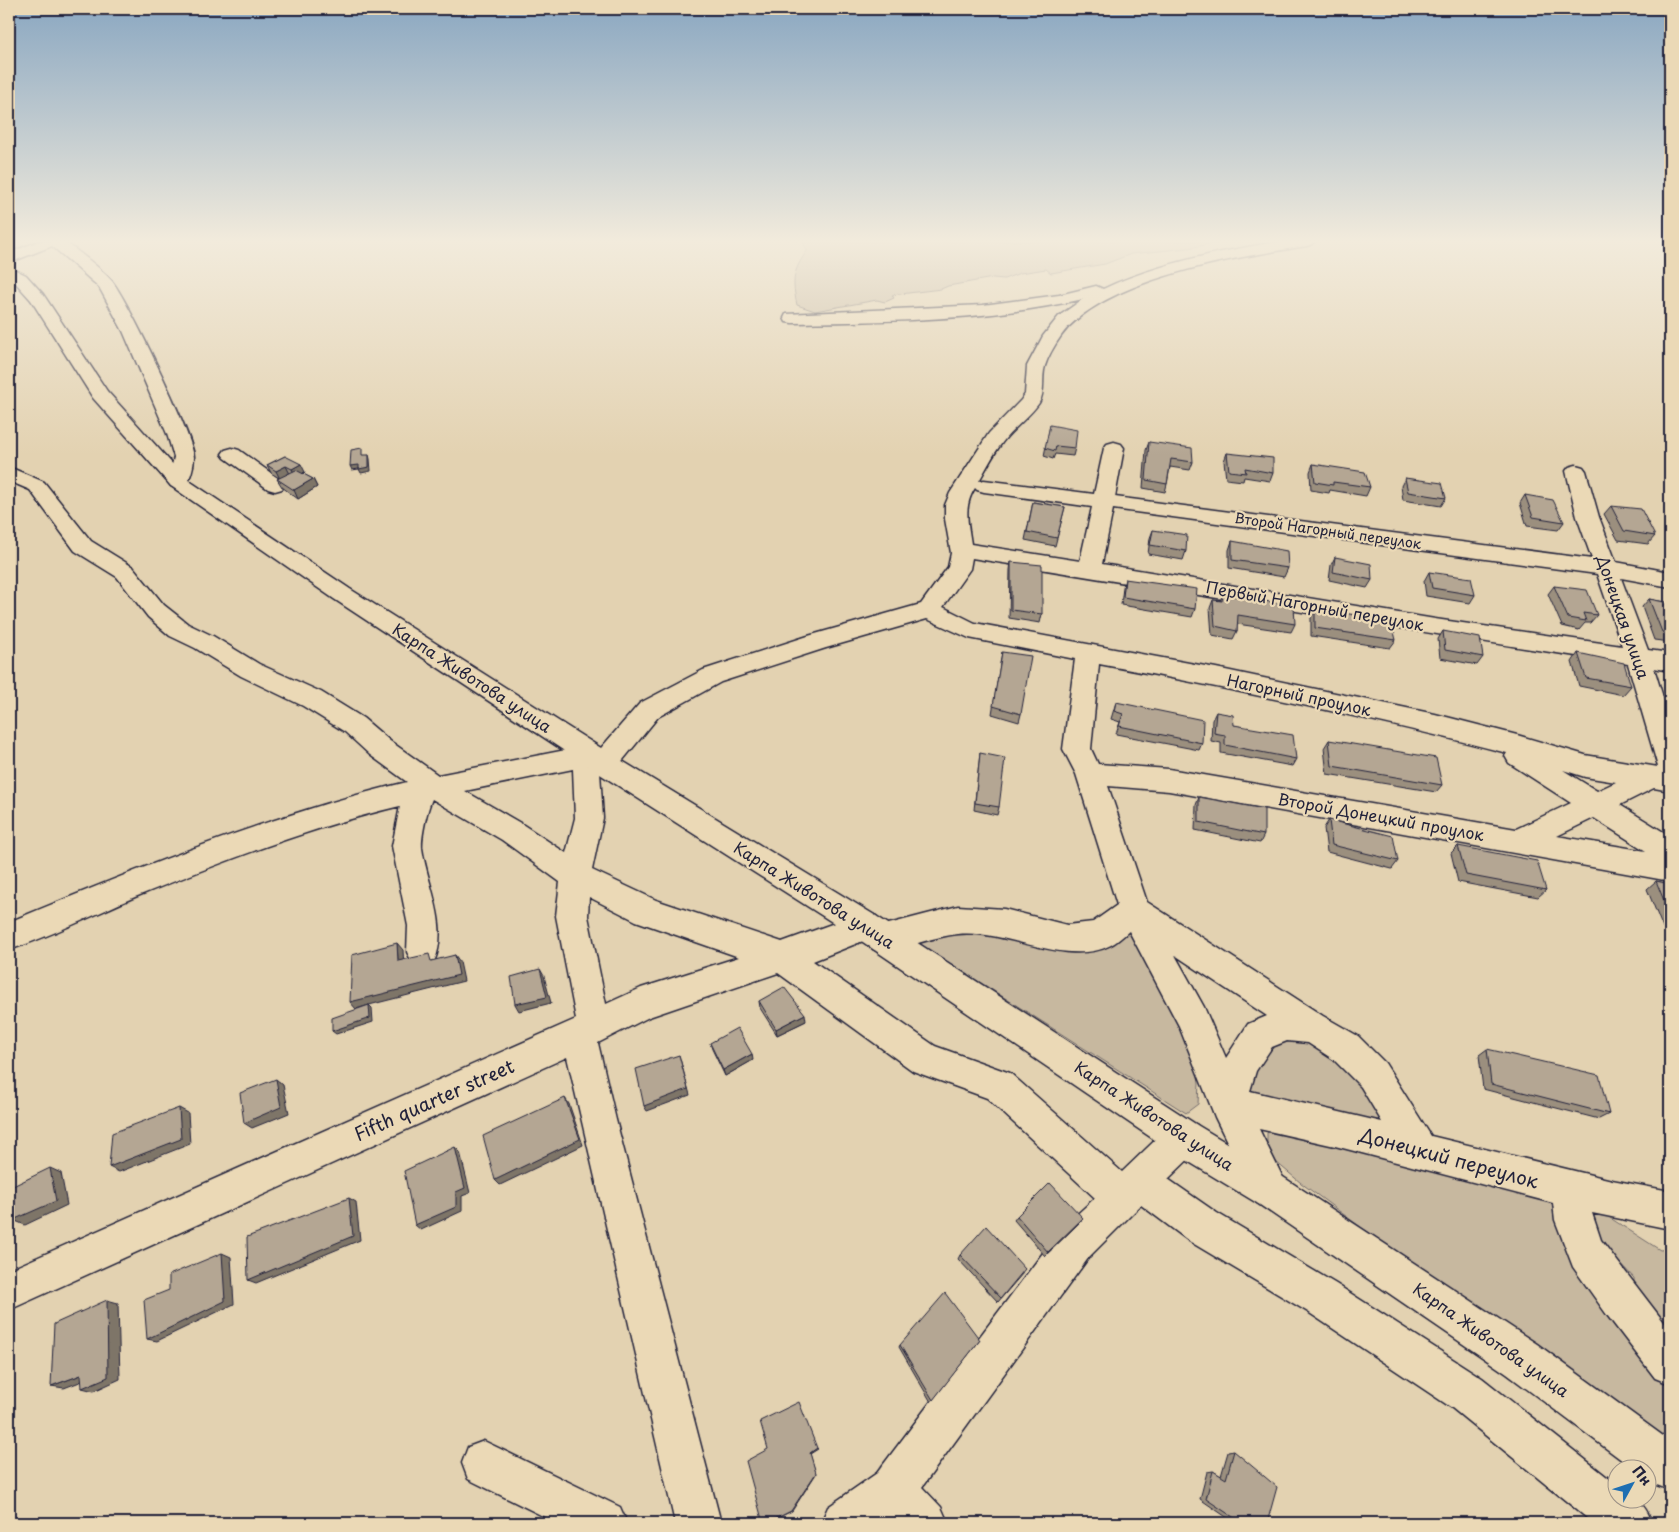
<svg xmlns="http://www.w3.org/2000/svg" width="1679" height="1532" font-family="'Playpen Sans',sans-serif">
	<rect width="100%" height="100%" fill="#e3d2b1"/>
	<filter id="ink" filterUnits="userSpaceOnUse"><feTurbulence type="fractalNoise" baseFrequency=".02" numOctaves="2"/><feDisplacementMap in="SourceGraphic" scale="10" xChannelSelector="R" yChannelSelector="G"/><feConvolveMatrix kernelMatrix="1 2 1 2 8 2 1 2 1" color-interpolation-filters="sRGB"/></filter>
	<g filter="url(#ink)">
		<path fill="#c7b89f" stroke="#746d6d" d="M803,241H1228L1188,248L1131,254L1105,264L1051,273L1046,269L1020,273L1004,279L993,278L948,286L941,289L892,295L894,298L885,302L877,300L815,311L797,305C792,281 792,272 807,251Z
			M1131,929L1196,1061L1199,1083L1198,1104L1186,1113L912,939L940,931Z
			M1297,1033L1331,1046L1400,1133L1243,1094L1256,1055Z
			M1276,1121L1564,1196L1654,1365L1670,1378V1442L1516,1331L1362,1228L1301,1183L1276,1162L1267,1144V1133Z
			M1593,1207L1660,1250L1669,1249L1667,1234L1670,1232V1347L1634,1304V1278L1598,1240L1585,1214Z"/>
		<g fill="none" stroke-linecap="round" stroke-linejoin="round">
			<defs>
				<path id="minor" d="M39,241H64C80,253 98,266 111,280C126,296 194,438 194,457C194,466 190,480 185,486L178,488L171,486L168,482L174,457L167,434L123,331L99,287L52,246L9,263V253Z
					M1283,241H1315L1312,244L1307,246C1238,257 1104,278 1061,336C1056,343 1048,356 1045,366C1041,379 1046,391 1039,403C1030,416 1015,427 1005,439C995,451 987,467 979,481L984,480L1094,494L1104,448L1107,444L1114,442L1121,444L1124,448L1115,497L1592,559L1577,517L1566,471L1569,467L1576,465L1583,467L1586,471L1599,517L1616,562L1670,572V587L1621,578L1648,650L1670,653V671L1654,668L1670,720V791L1654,788L1620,805L1670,836V881L1169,791L1108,786L1147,902L1323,1016L1358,1036L1385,1063L1431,1136L1612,1180L1670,1191V1229L1592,1213L1601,1240L1670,1330V1384L1655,1378L1607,1315L1573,1267L1555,1220L1553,1203L1335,1146L1259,1129L1289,1190L1283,1203L1270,1209L1257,1203L1215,1117L1179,1026L1129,931C1123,936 1117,942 1111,945C1067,968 1006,929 958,934C937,936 906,947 884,953L873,949L868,939L813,961L935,1046L1010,1073L1122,1172L1171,1125L1184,1120L1197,1125L1202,1138L1197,1151L1168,1179L1217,1213L1336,1284L1482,1378L1616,1484V1500C1639,1500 1644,1501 1652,1523H1593L1452,1408L1308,1312L1189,1241L1141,1205L1089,1257L922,1487L941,1507L948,1523H894L890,1518L883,1523H821L828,1507L877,1473L1061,1229L1095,1198L987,1098L913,1071L778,973L649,1017L598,1043L616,1120L721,1523H675L567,1057L9,1310V1270L576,1019L556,916L560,882L502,840L432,799C427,810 421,837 422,848C427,884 450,927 434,962L423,966L412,962L407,952L408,926L392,846L400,806C309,828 221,862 135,897C93,915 52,936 9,950V922C139,868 270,815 407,782L370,755L345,732L303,706L241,676L195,648L170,636L148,617L117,577L75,551L30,490L9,481V467L44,482L91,541L133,567L164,605L188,624L213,636L259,664L321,692L363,718L390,741L438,775L591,745L601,748L640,703L703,670L808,636L921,604L948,567L951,553L945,519V505L950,493L989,433L1021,400L1025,394L1027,366L1043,336L1059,316L1083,299C987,321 889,321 792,323L786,322L784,318L786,314L983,305L1059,295L1096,286L1103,289C1155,264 1225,250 1283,241ZM975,488L977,490L984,492L1092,507L1080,561L971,544C968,523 963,506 975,488ZM1113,509L1597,574L1622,646L1435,619L1102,564ZM972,558C1191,593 1409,631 1628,664L1658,767L1585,755L1517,735L1435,714L1216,668L975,623L943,607L970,569ZM927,619L969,638L1075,659L1063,749L1076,774L1117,905L1093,922L1067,925L1004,909L958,906L881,926L876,916L865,912L782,942L656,900L592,870L603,818L600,772L604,774L614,771L658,717L721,682L826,648ZM1099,664C1236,690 1372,718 1507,753L1505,756L1509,763L1571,803L1516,829L1169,769L1098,764L1091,749ZM573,769L575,818L566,853L522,824L465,791ZM1563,770L1585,777L1616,782L1597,791ZM1594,818L1646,851L1557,836ZM589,897L636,921L739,957L641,988L606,1004L588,916ZM1175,955L1267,1016L1248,1024L1226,1058L1204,1007ZM1287,1041L1308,1043L1334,1060L1361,1087L1382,1122L1250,1091L1256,1071L1272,1047Z
					M232,448L239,450L282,481L285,485L282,489L275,491L268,489L225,458L222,454L225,450Z
					M484,1441L620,1507L627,1523H557L468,1479L462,1463L468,1447Z"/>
				<path id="major" d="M9,267L26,275L43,294L107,391L185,478L350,589L601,748L876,916L1197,1125L1283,1177L1537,1344L1670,1441V1490L1654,1484L1646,1478V1470H1635L1507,1374L1257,1203L1171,1151L854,936L581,762L334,599L171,486L93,398L31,300L14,281L9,278Z"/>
			</defs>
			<use href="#minor" stroke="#22223b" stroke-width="3"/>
			<use href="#major" stroke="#22223b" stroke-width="3"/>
			<use href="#minor" fill="#ebd9b6" fill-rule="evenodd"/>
			<use href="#major" fill="#ebd9b6" fill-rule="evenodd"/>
		</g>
		<path fill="#9b8f7e" stroke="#22223b" d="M1050,425L1075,448L1073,456L1055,454L1053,459L1044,456Z
			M1149,442L1193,462L1190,470L1170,467L1167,484L1165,492L1143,488L1146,450Z
			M1227,453L1273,473L1270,481L1244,477L1243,481L1226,479L1224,461Z
			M285,456L305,472L303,474L313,479L317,487L298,499L282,487L277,479L279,478L271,473L267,465Z
			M1313,464L1370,487L1366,496L1330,490L1329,493L1311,490L1310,472Z
			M1405,478L1446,498L1441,506L1403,500L1401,486Z
			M1525,495L1564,522L1558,530L1527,526L1520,503Z
			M1033,502L1065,507L1055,546L1025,540Z
			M1611,506L1655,536L1648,544L1618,540L1604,514Z
			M1153,530L1186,551L1183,560L1148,554L1150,538Z
			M1232,541L1288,568L1284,577L1229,568V550Z
			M1335,557L1372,580L1367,588L1329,580L1331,565Z
			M1011,562L1042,614L1040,623L1009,618L1010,570Z
			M1429,572L1475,595L1470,603L1426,596L1424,581Z
			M1125,579L1195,609L1192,617L1121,605L1123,587Z
			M1554,586L1597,615L1590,623H1585L1579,630L1562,626L1548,594Z
			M1223,594L1295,624L1291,632L1237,624V631L1233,639L1212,635L1210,608L1213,600L1220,601Z
			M1649,599L1670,603V642L1654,640L1642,607Z
			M1315,609L1396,640L1390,648L1311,636V617Z
			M1443,631L1483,657L1477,665L1440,658L1438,639Z
			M1002,652L1021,714L1019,722L992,714Z
			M1578,653L1631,686L1623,695L1579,686L1572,662Z
			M1116,702L1202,743L1199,750L1116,734L1120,722L1111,719Z
			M1216,712L1234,725L1296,759L1292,766L1221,753V743L1211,741L1212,720Z
			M1329,740L1442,785L1436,792L1327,774L1324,748Z
			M980,753L999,807L997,815L974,810Z
			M1199,797L1264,835L1260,843L1195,830L1196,805Z
			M1329,820L1398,861L1392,869L1327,852L1324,828Z
			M1458,846L1546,890L1538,897L1458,882L1451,853Z
			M1656,881L1670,884V943H1669L1647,889Z
			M759,1001L806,1021L777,1035L760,1008Z
			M710,1043L753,1060L725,1076L712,1049Z
			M1487,1049L1609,1114L1599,1119L1483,1089L1479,1055Z
			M1017,1216L1080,1222L1045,1256L1014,1220Z
			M960,1255L1023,1273L998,1302L958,1259Z
			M980,1340L931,1402L899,1347L900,1345Z
			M1234,1451L1267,1523H1235L1200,1499L1207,1472L1213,1471L1221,1476L1228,1452Z"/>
		<path fill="#7e7467" stroke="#22223b" d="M369,455L370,459L371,471L361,473L359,469L352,470L350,466Z
			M301,464L305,472L296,477L292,469Z
			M286,466L290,474L280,479L276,471Z
			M313,479L317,487L298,499L294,490Z
			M397,943L403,950L404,968L398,961Z
			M455,955L460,962L464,981L369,1005L372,1008L373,1022L336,1034L332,1031L369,1005L356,1009L350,1002Z
			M540,969L544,976L551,1003L519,1011L515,1004Z
			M805,1014L806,1021L777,1035L776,1029Z
			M752,1054L753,1060L725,1076L723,1070Z
			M679,1055L690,1095L647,1111L644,1106Z
			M276,1079L283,1085L289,1113L252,1128L244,1123Z
			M565,1098L569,1104L583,1145L500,1185L495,1180Z
			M179,1108L188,1113L190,1144L119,1172L109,1167Z
			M455,1147L460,1152L470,1193L462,1196V1211L421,1230L415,1225Z
			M50,1168L61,1173L67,1205L25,1225L13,1220Z
			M349,1198L356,1202L360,1240L256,1283L248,1280Z
			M1083,1218L1080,1222L1045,1256L1048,1252Z
			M222,1253L231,1257L234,1304L157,1341L147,1339Z
			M107,1300L118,1303L120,1379L94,1391L82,1388Z
			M81,1375L93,1377L64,1388L51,1386Z
			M817,1448L818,1449L810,1454L816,1474L792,1511L767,1523L810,1453Z"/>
		<path fill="#b4a693" stroke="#22223b" d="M1050,425L1077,430L1075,448L1056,446L1055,451L1045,448Z
			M1149,442L1192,448L1193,462L1171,459L1167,484L1146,480Z
			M362,448V455H369V467L359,469V465L350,466L351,450Z
			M1227,453L1273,458V473L1245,468L1246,473L1229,471Z
			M285,456L301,464L292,469L286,466L276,471L267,465Z
			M1313,464L1365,472L1370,487L1333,482V485L1315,482Z
			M296,470L313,479L294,490L277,479Z
			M1405,478L1442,483L1446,498L1408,492Z
			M1525,495L1553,500L1564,522L1533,517Z
			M1033,502L1065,507L1057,538L1027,532Z
			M1611,506L1641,509L1655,536L1624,531Z
			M1153,530L1187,535L1186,551L1150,545Z
			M1232,541L1287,551L1288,568L1232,560Z
			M1335,557L1371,564L1372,580L1333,572Z
			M1011,562L1042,565V614L1011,610Z
			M1429,572L1471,578L1475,595L1432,588Z
			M1125,579L1197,589L1195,609L1123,597Z
			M1554,586L1587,590L1597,615L1583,613L1586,621L1568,618Z
			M1223,594L1294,606L1295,624L1238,615L1237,631L1215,626L1213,600L1222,601Z
			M1649,599L1670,603V633L1662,632Z
			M1315,609L1391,620L1396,640L1315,628Z
			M1443,631L1480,638L1483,657L1445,650Z
			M1002,652L1031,656L1021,714L993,706Z
			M1578,653L1624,663L1631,686L1586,678Z
			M1116,702L1203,720L1202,743L1119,726L1123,714L1114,711Z
			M1216,712L1233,715L1234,725L1293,735L1296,759L1225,745V735L1214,733Z
			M1329,740L1436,758L1442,785L1332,766Z
			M980,753L1005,758L999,807L975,803Z
			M1199,797L1264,809V835L1199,822Z
			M1329,820L1393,836L1398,861L1332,845Z
			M1458,846L1537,861L1546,890L1466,875Z
			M1656,881L1670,884V915Z
			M397,943L398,961L429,954L431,961L455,955L459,975L350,1002L352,955Z
			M540,969L547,997L515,1004L511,977Z
			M784,987L805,1014L776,1029L759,1001Z
			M369,1005L370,1018L332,1031V1018Z
			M737,1028L752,1054L723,1070L710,1043Z
			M1487,1049L1599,1075L1609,1114L1491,1084Z
			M679,1055L688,1089L644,1106L636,1069Z
			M276,1079L281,1107L244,1123L240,1093Z
			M565,1098L580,1139L495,1180L483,1136Z
			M179,1108L181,1139L109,1167L112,1133Z
			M455,1147L465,1188L456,1192V1207L415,1225L404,1171Z
			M50,1168L56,1201L13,1220L11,1187Z
			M1050,1183L1083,1218L1048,1252L1017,1216Z
			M349,1198L353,1236L248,1280L247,1237Z
			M986,1226L1025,1269L1001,1298L960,1255Z
			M222,1253L225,1301L147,1339L144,1300L169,1290V1275Z
			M945,1293L980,1340L933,1400L900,1345Z
			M107,1300L108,1377L82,1388L81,1375L51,1386L54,1324Z
			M799,1402L817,1448L810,1453L816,1473L791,1511L767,1523H763L746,1461L768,1449L760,1421Z
			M1234,1451L1277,1487L1267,1523H1242L1206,1499L1213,1471L1226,1479Z"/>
	</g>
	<linearGradient id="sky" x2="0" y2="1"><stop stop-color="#8aa7c1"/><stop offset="0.53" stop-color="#f2ebdc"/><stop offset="1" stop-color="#f2ebdc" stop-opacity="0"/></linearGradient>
	<rect width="1679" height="455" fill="url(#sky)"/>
	<g text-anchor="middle" stroke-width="4.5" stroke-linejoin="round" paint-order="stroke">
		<g font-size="14" fill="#22223b" stroke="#ebd9b6">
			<text transform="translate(1328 531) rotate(8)" y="5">Второй Нагорный переулок</text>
		</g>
		<g font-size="16" fill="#22223b" stroke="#ebd9b6">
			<text transform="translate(1315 606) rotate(10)" y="6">Первый Нагорный переулок</text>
			<text transform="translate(1623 617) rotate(71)" y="6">Донецкая улица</text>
			<text transform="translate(472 678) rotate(33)" y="6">Карпа Животова улица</text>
			<text transform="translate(1299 695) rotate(12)" y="6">Нагорный проулок</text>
			<text transform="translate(1381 817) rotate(10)" y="6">Второй Донецкий проулок</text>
			<text transform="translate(814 895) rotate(32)" y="6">Карпа Животова улица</text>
			<text transform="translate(1154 1116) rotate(33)" y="6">Карпа Животова улица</text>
			<text transform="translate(1491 1340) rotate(35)" y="6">Карпа Животова улица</text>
		</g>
		<g font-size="19" fill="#22223b" stroke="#ebd9b6">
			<text transform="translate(434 1100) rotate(-24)" y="7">Fifth quarter street</text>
			<text transform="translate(1449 1158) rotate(15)" y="7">Донецкий переулок</text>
		</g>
	</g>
	<rect width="1679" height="1532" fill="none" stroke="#ebd9b6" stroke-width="30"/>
	<rect x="15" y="15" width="1649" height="1502" fill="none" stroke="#22223b" stroke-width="2" filter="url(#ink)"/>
	<g transform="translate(1632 1484) rotate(50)"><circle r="24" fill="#ebd9b6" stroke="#9b9085"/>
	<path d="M0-4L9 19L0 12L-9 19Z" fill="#1f6fb2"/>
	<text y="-8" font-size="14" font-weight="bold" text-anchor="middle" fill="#22223b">Пн</text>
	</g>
</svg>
